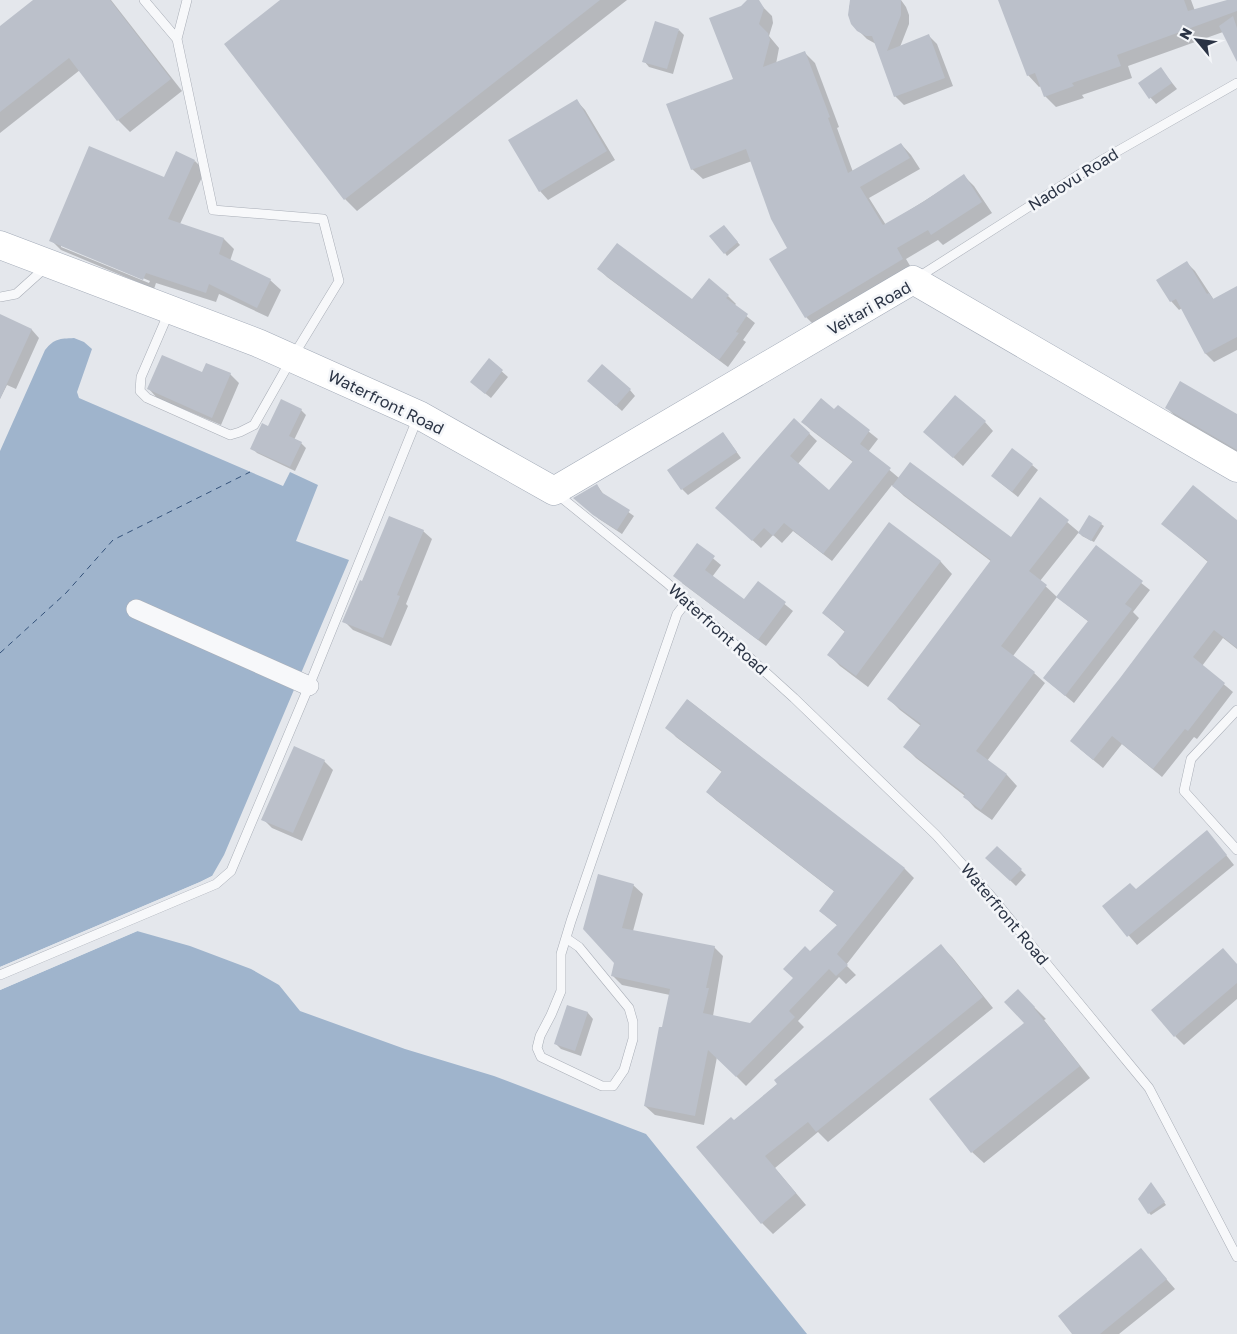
<svg xmlns="http://www.w3.org/2000/svg" width="1237" height="1334" font-family="'Golos Text',sans-serif">
	<rect width="100%" height="100%" fill="#e4e7ec"/>
	<path fill="#9fb4cc" d="M74,338L84,342L92,349L77,392L79,398L283,486L290,472L318,485L296,541L349,560L224,855L212,876L200,882L0,967V451L45,350C55,338 59,339 74,338Z
		M137,931L190,946L251,969L279,985L300,1011L405,1049L494,1076L646,1134L807,1334H0V990Z"/>
	<path fill="#e4e7ec" d="M212,876L213,878L201,885L0,970V967L200,882Z
		M136,929L140,930L0,990V988Z"/>
	<path fill="#0003" fill-rule="evenodd" d="M35,0H111L182,91L130,132L118,120L80,70L0,133V28Z
		M282,0H627L357,211L345,199L225,44Z
		M852,0H901L906,7L909,15V24L900,47L929,36L937,44L953,86L904,105L895,96L876,44L867,39L858,30L849,15V7Z
		M999,0H1191L1195,11L1232,0H1237V51L1223,32L1128,66L1132,78L1082,95L1084,98L1056,107L1045,96L1041,86L1039,87L1028,75Z
		M757,1L772,16L773,23L769,36L779,48L776,64L805,53L815,63L839,127L837,128L853,172L901,144L911,155L920,169L869,198L886,225L964,176L974,186L992,213L943,245L938,240L906,259L912,269L816,327L806,317L789,248L752,161L703,179L692,169L735,80Z
		M679,30L684,35L673,74L649,67L644,61Z
		M1161,69L1177,89L1156,104L1139,84Z
		M577,101L585,110L615,160L548,200L540,191Z
		M195,161L205,171L180,224L224,239L234,249L230,261L270,280L281,290L268,317L219,294L216,302L156,283L154,289L61,250L51,240L165,179ZM61,244L150,281L149,283L61,247Z
		M726,229L740,245L727,256L725,253Z
		M1187,263L1195,271L1214,300L1237,288V350L1214,362L1206,354L1182,308L1179,310L1171,301Z
		M599,269L692,300L728,296L736,304L734,306L755,323L743,340L746,342L728,367L607,277Z
		M1,316L32,330L39,338L16,389L7,385L0,399Z
		M489,360L508,377L491,398L477,387Z
		M230,374L239,383L221,425L157,398L149,389Z
		M595,387L630,390L635,396L622,411Z
		M821,400L835,411L838,407L878,439L868,452L899,478L910,463L1011,539L1040,499L1080,533L1089,517L1101,524L1104,526L1094,542L1082,536L1079,532L1040,581L1057,597L1096,547L1150,590L1133,612L1139,618L1074,703L1044,678L1089,622L1057,597L1013,656L1034,673L1045,683L987,761L1007,775L1017,786L992,820L975,808L965,797V796L916,758L905,747L921,726L900,710L889,699L992,562L904,496L892,485L832,561L793,531L782,543L773,535L761,548L717,508L794,419L817,441L798,464L830,492L853,462L811,430L803,422Z
		M1167,408L1237,415V452L1175,416Z
		M301,410L306,415L294,440L301,443L306,448L295,471L257,453L252,448L269,428Z
		M985,422L993,431L963,466L934,440Z
		M723,433L741,458L688,495L682,489Z
		M1032,465L1038,470L1018,497L998,481Z
		M597,485L604,495L634,516L622,534L599,519L580,502Z
		M1237,522V649L1223,638L1202,666L1233,692L1197,739L1194,737L1162,777L1122,744L1103,768L1080,749L1121,679L1208,562L1163,524Z
		M889,524L941,562L952,574L868,687L840,666L829,655L845,632L823,613Z
		M423,531L432,539L406,604L408,606L391,646L353,630L344,621L363,582Z
		M697,545L721,565L712,577L745,601L759,583L793,611L766,646L682,583Z
		M688,700L905,869L914,878L846,965L856,975L846,984L839,977L798,1021L804,1027L746,1086L717,1057L704,1125L655,1115L645,1106L670,995L622,985L613,976L616,963L584,929L633,885L643,894L633,931L714,947L723,956L713,1016L750,1024L795,978L810,953L838,926L820,911L835,892L717,801L707,792L722,772L676,737L667,727Z
		M324,761L333,770L302,841L272,828L263,819Z
		M1215,841L1234,865L1137,945L1104,907L1136,891Z
		M997,847L1026,875L1016,886L987,858Z
		M941,946L952,957L993,1008L828,1142L818,1132L775,1168L806,1205L773,1234L762,1223L734,1121Z
		M1237,965V999L1184,1045L1175,1036Z
		M1029,1002L1046,1019L1044,1020L1090,1078L984,1163L972,1152L1026,1023Z
		M568,1007L588,1013L593,1019L581,1056L561,1049L555,1043Z
		M1153,1186L1166,1205L1151,1215L1149,1213Z
		M1141,1250L1175,1289L1119,1334H1074Z"/>
	<g fill="none" stroke-linecap="round" stroke-linejoin="round">
		<path stroke="#34527a" stroke-width="1" stroke-dasharray="6 5" stroke-linecap="butt" d="M0,653L66,593L113,540L250,472"/>
	</g>
	<path fill="#bbc0ca" d="M33,0H110L171,79L117,121L69,58L0,112V26Z
		M280,0H600L344,200L224,44Z
		M747,0H759L764,8L759,24L768,33L770,40L763,67L805,51L830,117L828,118L848,173L901,143L910,158L860,187L883,225L923,202L964,174L982,202L931,235L928,230L897,248L903,259L805,318L769,259L787,248L771,219L746,149L691,170L666,104L733,79L709,18L741,6Z
		M850,0H901V15L887,51L929,34L945,78L894,97L872,36H866L857,31L851,24L848,15Z
		M998,0H1184L1188,11L1227,0H1237V11L1117,55L1121,66L1072,83L1074,86L1044,97L1035,73L1027,76Z
		M1233,16L1237,28V62L1219,26Z
		M655,21L679,29L667,69L642,62Z
		M1161,67L1172,83L1149,99L1138,83Z
		M577,99L607,151L539,192L508,140Z
		M89,146L164,177L176,151L195,160L168,219L224,238L219,254L271,279L257,308L209,284L206,293L146,273L143,280L49,241Z
		M724,225L738,242L724,254L709,236Z
		M617,243L692,299L709,278L729,295L726,298L748,314L736,332L739,333L719,360L597,269Z
		M1187,261L1207,294L1209,293L1213,299L1237,286V337L1205,354L1176,299L1170,302L1156,280Z
		M0,314L32,329L0,399Z
		M162,355L202,372L206,363L231,373L212,418L147,389Z
		M489,358L503,370L485,394L470,382Z
		M602,364L631,389L616,406L587,381Z
		M1180,381L1237,414V450L1165,408Z
		M955,395L986,421L953,458L923,432Z
		M821,398L834,409L838,405L870,430L860,444L891,468L823,554L784,523L773,536L764,528L752,541L715,508L794,418L810,433L790,456L829,490L853,461L801,422Z
		M281,399L302,409L289,436L302,442L290,467L250,449L262,423L268,426Z
		M723,432L737,452L681,490L667,470Z
		M1012,448L1033,464L1012,492L991,476Z
		M910,462L1011,537L1040,497L1069,520L1029,571L1047,585L1001,646L1035,672L976,751L1007,774L981,810L963,797L965,794L903,747L921,724L887,699L991,560L892,486Z
		M597,484L601,492L630,510L617,530L593,515L573,498Z
		M1193,485L1237,520V648L1214,630L1193,657L1225,683L1188,731L1185,729L1153,769L1112,736L1093,760L1070,741L1120,678L1208,561L1161,524Z
		M1089,515L1102,523L1091,541L1078,533Z
		M389,516L424,530L397,595L400,596L383,638L342,622L360,580L362,581Z
		M889,522L941,561L856,676L827,655L845,631L822,613Z
		M697,543L715,556L705,570L744,599L758,581L786,602L758,640L673,576Z
		M1096,545L1143,581L1125,604L1132,609L1065,696L1043,678L1088,621L1056,597Z
		M687,699L905,868L837,954L848,965L836,976L829,969L789,1011L795,1017L736,1077L708,1050L695,1116L644,1106L659,1027H662L670,989L611,976L614,963L583,929L598,874L634,884L622,928L715,946L706,988H709L703,1013L750,1023L793,978L783,969L805,946L810,951L837,925L819,911L834,891L706,792L722,771L665,728Z
		M294,746L325,760L293,833L261,820Z
		M1207,830L1227,855L1127,937L1102,906L1130,883L1136,889Z
		M997,846L1022,869L1010,881L985,858Z
		M941,944L983,997L816,1132L808,1122L765,1156L796,1193L761,1224L696,1147L731,1117L734,1120L777,1084L774,1080Z
		M1223,948L1237,964V983L1174,1037L1151,1010Z
		M1018,989L1035,1007L1034,1008L1080,1066L971,1153L929,1099L1024,1023L1004,1002Z
		M567,1005L588,1012L575,1051L554,1044Z
		M1151,1182L1165,1202L1148,1214L1138,1199Z
		M1141,1248L1167,1279L1100,1334H1072L1058,1316Z"/>
	<g fill="none" stroke-linecap="round" stroke-linejoin="round">
		<defs>
			<path id="lane" d="M144,0L177,39L213,210L323,219L339,281L292,358L254,425L240,432L230,435L147,398L140,391L141,377L169,312
				M177,39L187,0
				M917,278L1102,160L1237,83
				M0,297L16,294L46,267
				M557,494L667,583L794,698L936,835L990,895L1149,1088L1237,1257
				M1237,710L1191,759L1184,791L1237,850
				M566,938L579,947L629,1008L633,1022V1039L624,1070L613,1086H602L541,1057L537,1048L540,1036L551,1015L561,991V954L571,921L677,614L687,601
				M0,975L216,884L231,871L309,686L418,417"/>
			<path id="street" d="M136,609L309,686"/>
			<path id="primary" d="M0,245L258,343L419,415L554,491L913,280L1237,468"/>
		</defs>
		<use href="#lane" stroke="#a9aeb7" stroke-width="10"/>
		<use href="#street" stroke="#a9aeb7" stroke-width="20"/>
		<use href="#primary" stroke="#a3abb8" stroke-width="29"/>
		<use href="#lane" stroke="#f7f8fa" stroke-width="9"/>
		<use href="#street" stroke="#f7f8fa" stroke-width="19"/>
		<use href="#primary" stroke="#fff" stroke-width="28"/>
	</g>
	<g text-anchor="middle" stroke-width="5" stroke-linejoin="round" paint-order="stroke">
		<g font-size="16" fill="#2b3445" stroke="#f4f6f9">
			<text transform="translate(1073 179) rotate(-32)" y="6">Nadovu Road</text>
			<text transform="translate(869 308) rotate(-29)" y="6">Veitari Road</text>
			<text transform="translate(386 402) rotate(26)" y="6">Waterfront Road</text>
			<text transform="translate(718 629) rotate(42)" y="6">Waterfront Road</text>
			<text transform="translate(1005 914) rotate(50)" y="6">Waterfront Road</text>
		</g>
	</g>
	<g transform="translate(1197 40) rotate(299)" stroke="#f4f6f9" stroke-width="4" paint-order="stroke">
	<path d="M0-4L9 19L0 12L-9 19Z" fill="#2b3445"/>
	<text y="-8" font-size="14" font-weight="bold" text-anchor="middle" fill="#2b3445">N</text>
	</g>
</svg>
